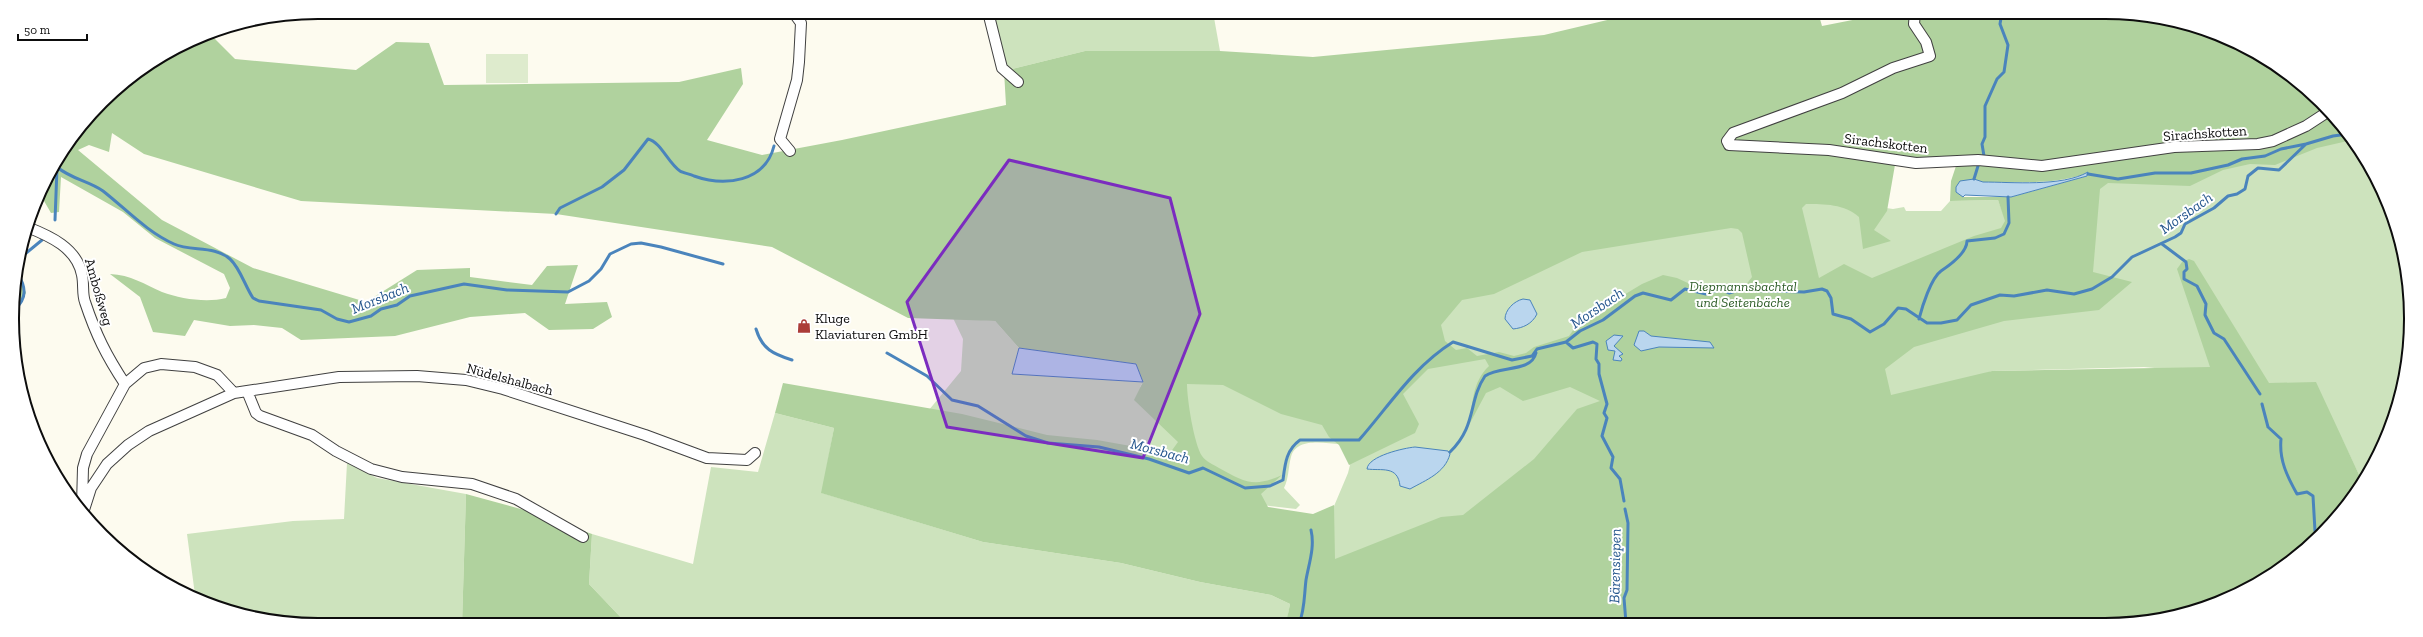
<svg xmlns="http://www.w3.org/2000/svg" width="2423" height="637" font-family="'Zilla Slab',serif">
	<rect width="100%" height="100%" fill="#fdfbef"/>
	<path fill="#cde3bd" d="M992,12H1213L1220,51H1085L1004,71Z
		M2331,114L2359,148L2388,201L2405,258L2411,318L2405,378L2370,472L2362,481L2342,439L2307,549L2240,593L2165,369L2144,367L1992,371L1311,624L628,625L589,584L592,534L693,564L711,467L758,472L775,413L834,428L822,493L983,542L1121,563L1200,582L1271,595L1290,604L1288,615L1348,473L1350,465L1340,444C1324,443 1296,437 1291,457C1288,468 1289,478 1284,488L1300,505L1296,509L1262,505L910,433L961,371L963,339L953,318L995,321L1019,348L1012,374L1143,382L1140,387L1178,339L1417,316L1665,175L1893,209L1904,207L1906,211H1941L1950,201L1998,200L2004,216L2009,209Z
		M347,463L377,478L466,494L462,625H319L259,619L195,595L187,534L293,521L344,519Z"/>
	<path fill="#b0d29e" fill-rule="evenodd" d="M1641,12H1818L1822,26L1893,12H2104L2164,18L2222,35L2275,64L2321,102L2352,140L2317,148L2275,165L2250,164L2223,170L2190,186L2108,183L2100,189L2093,272L2132,282L2099,310L2004,321L1914,347L1885,369L1891,395L1992,371L2210,367L2177,269L2182,262L2189,259L2194,261L2269,383L2316,382L2362,481L2307,549L2240,593L2144,622L1286,624L1290,604L1271,595L1200,582L1121,563L983,542L821,493L834,428L775,413L783,383L962,414L1047,435L1097,440L1170,453L1178,442L1134,400L1143,382L1136,364L1019,348L995,321L908,318L772,247L556,214L301,201L144,154L112,133L109,152L89,145L78,150L162,220L253,268L366,302L417,270L470,268V277L532,285L547,266L578,265L565,304L607,302L612,317L593,329L549,330L525,313L470,317L395,336L301,340L282,328L254,325L230,326L194,320L185,336L153,332L140,297L110,274C131,275 144,284 162,292C181,299 207,303 226,298L230,288L224,274L155,238L123,212L61,177L59,212L51,213L40,194L44,183L75,132L116,88L201,35L209,33L235,59L356,70L396,42L429,43L444,85L679,82L741,68L743,84L707,140L762,155L842,140L1006,105L1004,71L1085,51H1220L1313,57L1544,35ZM1896,159L1957,163L1951,181L1950,201L1998,200L2005,221L2001,228L1974,236L1872,278L1844,264L1819,278L1802,208L1806,204C1824,204 1845,204 1859,217L1863,249L1891,241L1874,230L1887,211ZM2088,173L2087,176L2011,197H1963L1974,180L1983,182C2017,182 2056,185 2088,173ZM1731,228L1738,229L1742,233L1752,277L1745,286L1705,291L1677,278L1663,275L1642,284L1579,322L1569,336L1534,347L1526,353L1514,356L1499,352L1477,356L1467,348L1456,350L1445,341L1441,325L1462,300L1494,294L1582,252ZM1639,331H1644L1651,336L1710,342L1706,347C1690,350 1661,341 1646,349ZM1485,359L1489,366C1472,382 1473,403 1469,425L1486,393L1500,387L1523,401L1570,387L1600,401L1577,409L1534,459L1463,515L1441,517L1335,559L1334,505L1313,514L1268,507L1261,494L1282,475C1254,488 1244,482 1219,468C1214,465 1205,461 1202,456C1194,444 1187,399 1187,384L1223,385L1281,414L1322,425L1329,437L1339,445L1349,465L1415,433L1419,424L1403,394L1428,369Z
		M17,272L26,293L14,314L13,298Z
		M466,494L528,511L592,534L589,584L628,625H462Z"/>
	<path fill="#deebcd" d="M486,54H528V83H486Z"/>
	<path fill="#bad6ee" stroke="#4a84bc" d="M2088,172L2087,176L2011,197L1965,195L1963,197L1956,192V187L1960,181L1974,179L1983,182C2012,182 2062,187 2088,172Z
		M1523,299L1530,300L1537,314C1532,324 1523,328 1513,329L1505,319C1505,310 1514,301 1523,299Z
		M1639,331H1644L1651,336L1710,342L1714,348L1659,347L1641,351L1634,345Z
		M1614,335L1623,336L1614,346L1623,354L1619,356L1622,359L1621,361L1613,360L1615,351L1608,350L1606,341Z
		M1019,348L1136,364L1143,382L1012,374Z
		M1415,447L1448,451L1450,454C1445,473 1426,480 1410,489L1400,486C1398,465 1381,471 1367,469C1368,456 1404,448 1415,447Z"/>
	<g fill="none" stroke-linecap="round" stroke-linejoin="round">
		<path stroke="#4a84bc" stroke-width="3" d="M1984,156L1982,144L1985,137V106L1997,79L2004,72L2008,45L2000,24L2002,12
			M57,162V167C71,179 89,181 103,191C126,209 147,232 174,244C191,252 214,245 230,259C240,268 245,286 253,298L259,301L321,310L337,319L349,322L371,316L381,309L397,305L410,296L464,284L507,290L568,292L589,281L601,269L610,254L631,244L641,243L661,247L723,264
			M2088,174L2118,179L2155,173H2191L2228,165L2242,159L2265,156L2281,149L2306,144
			M1974,179L1978,166
			M556,214L560,208L602,187L624,170L648,139C661,142 668,163 680,171C683,173 690,174 694,176C725,187 765,182 774,146
			M55,220L57,168
			M2162,244L2186,262L2187,269L2184,272V279L2197,286L2206,304L2205,315L2214,333L2224,339L2260,394
			M19,259L42,240
			M14,310C28,298 26,287 17,272
			M1919,319C1922,307 1931,278 1941,271C1950,265 1967,253 1967,241L1995,238L2004,234L2009,223L2008,197
			M756,329C762,349 773,354 792,360
			M1566,342L1573,348L1593,342L1597,344L1596,359L1599,364V374L1607,404L1604,413L1607,418L1602,436L1613,457L1611,468L1620,479L1624,501
			M887,353L927,376L952,400L978,406L1026,436L1048,443L1099,447L1149,459L1189,473L1203,468L1245,488L1270,486L1283,480C1285,464 1286,450 1300,440H1359C1389,406 1413,367 1453,342L1512,360L1532,356L1537,349L1566,342L1580,331L1603,320L1635,296L1643,293L1671,300L1685,289L1706,294L1720,289L1729,293L1739,290L1804,292L1822,289L1827,291L1831,298L1833,314L1851,319L1870,332L1884,324L1898,308L1906,309L1927,323H1941L1957,320L1971,305L2000,295L2014,296L2047,290L2074,294L2092,289L2112,277L2132,257L2175,237L2181,233L2185,224L2214,208L2228,196L2237,194L2245,189L2248,176L2258,168L2279,170L2306,144L2333,136L2348,134
			M2262,404L2268,427L2281,439C2279,460 2287,476 2297,494L2307,492L2313,496L2315,531L2318,534
			M1450,452C1477,426 1468,401 1485,376C1500,365 1531,373 1536,353
			M1625,509L1628,523L1627,590L1624,598L1626,623
			M1299,624C1305,609 1304,596 1306,580C1309,563 1315,547 1311,530"/>
		<defs>
			<path id="minor" d="M988,12L1002,68L1018,82
				M1915,12L1914,24L1926,42L1930,56L1893,68L1842,93L1733,133L1727,141L1729,145L1829,150L1916,163L1978,160L2042,166L2174,147L2258,144L2273,141L2306,126L2329,111
				M790,151L780,139L797,80L799,62L801,23L793,12
				M27,227C50,236 77,248 82,275C84,284 82,294 85,302C96,335 106,355 125,384
				M247,391L256,413L260,416L312,435L336,451L371,469L402,477L472,484L516,499L583,537
				M82,505L83,468L87,454L125,384L144,368L161,364L195,367L217,375L234,393
				M83,513L91,488L107,464L128,445L149,431L234,393L339,377L417,376L466,380L503,389L645,435L707,458L747,460L755,453"/>
		</defs>
		<use href="#minor" stroke="#404040" stroke-width="12"/>
		<use href="#minor" stroke="#fff" stroke-width="10"/>
	</g>
	<path fill="#7b2cbf" fill-opacity="0.2" stroke="#7b2cbf" stroke-width="3" stroke-linejoin="round" d="M1009,160L1170,198L1200,314L1143,458L947,427L907,302Z"/>
	<defs>
		<symbol id="shop-bare" viewBox="-9 -9 18 18"><path d="M-5-2.5h2.3a2.7 3.5 0 0 1 5.4 0H5L5.5 6h-11ZM-1.5-2.5h3a1.5 2.3 0 0 0-3 0Z" fill="#ab3c37" stroke="#fff" stroke-width="2.5" paint-order="stroke"/></symbol>
	</defs>
	<g fill-rule="evenodd">
		<use href="#shop-bare" x="794" y="316" width="20" height="20"/>
	</g>
	<g text-anchor="middle" stroke-width="4" stroke-linejoin="round" paint-order="stroke">
		<g font-size="14" fill="#0d0d0d" stroke="#fff">
			<text transform="translate(2205 133) rotate(-4)" y="5">Sirachskotten</text>
			<text transform="translate(1886 143) rotate(7)" y="5">Sirachskotten</text>
			<text transform="translate(99 292) rotate(74)" y="5">Amboßweg</text>
			<text transform="translate(510 379) rotate(15)" y="5">Nüdelshalbach</text>
		</g>
		<g font-size="14" font-style="italic" fill="#2c5c26" stroke="#fff">
			<text x="1743" y="291">Diepmannsbachtal<tspan x="1743" dy="16">und Seitenbäche</tspan></text>
		</g>
		<g font-size="14" fill="#0d0d0d" stroke="#fff" text-anchor="start">
			<text x="815" y="323">Kluge<tspan x="815" dy="16">Klaviaturen GmbH</tspan></text>
		</g>
		<g font-size="15" font-style="italic" fill="#26578e" stroke="#fff">
			<text transform="translate(2186 213) rotate(-35)" y="5">Morsbach</text>
			<text transform="translate(380 298) rotate(-22)" y="5">Morsbach</text>
			<text transform="translate(1597 308) rotate(-34)" y="5">Morsbach</text>
			<text transform="translate(1160 451) rotate(15)" y="5">Morsbach</text>
			<text transform="translate(1615 566) rotate(-89)" y="5">Bärensiepen</text>
		</g>
	</g>
	<path d="M0 0H2423V637H0ZM318 19H2105A299 299 0 0 1 2404 318V319A299 299 0 0 1 2105 618H318A299 299 0 0 1 19 319V318A299 299 0 0 1 318 19Z" fill="#fff" fill-rule="evenodd"/>
	<path fill="none" stroke="#0d0d0d" stroke-width="2" d="M318 19H2105A299 299 0 0 1 2404 318V319A299 299 0 0 1 2105 618H318A299 299 0 0 1 19 319V318A299 299 0 0 1 318 19Z"/>
	<path d="M18 34v6h69v-6" fill="none" stroke="#0d0d0d" stroke-width="2"/>
	<text x="24" y="34" font-size="12" fill="#0d0d0d" stroke="#ffffff" stroke-width="3" paint-order="stroke">50 m</text>
</svg>
